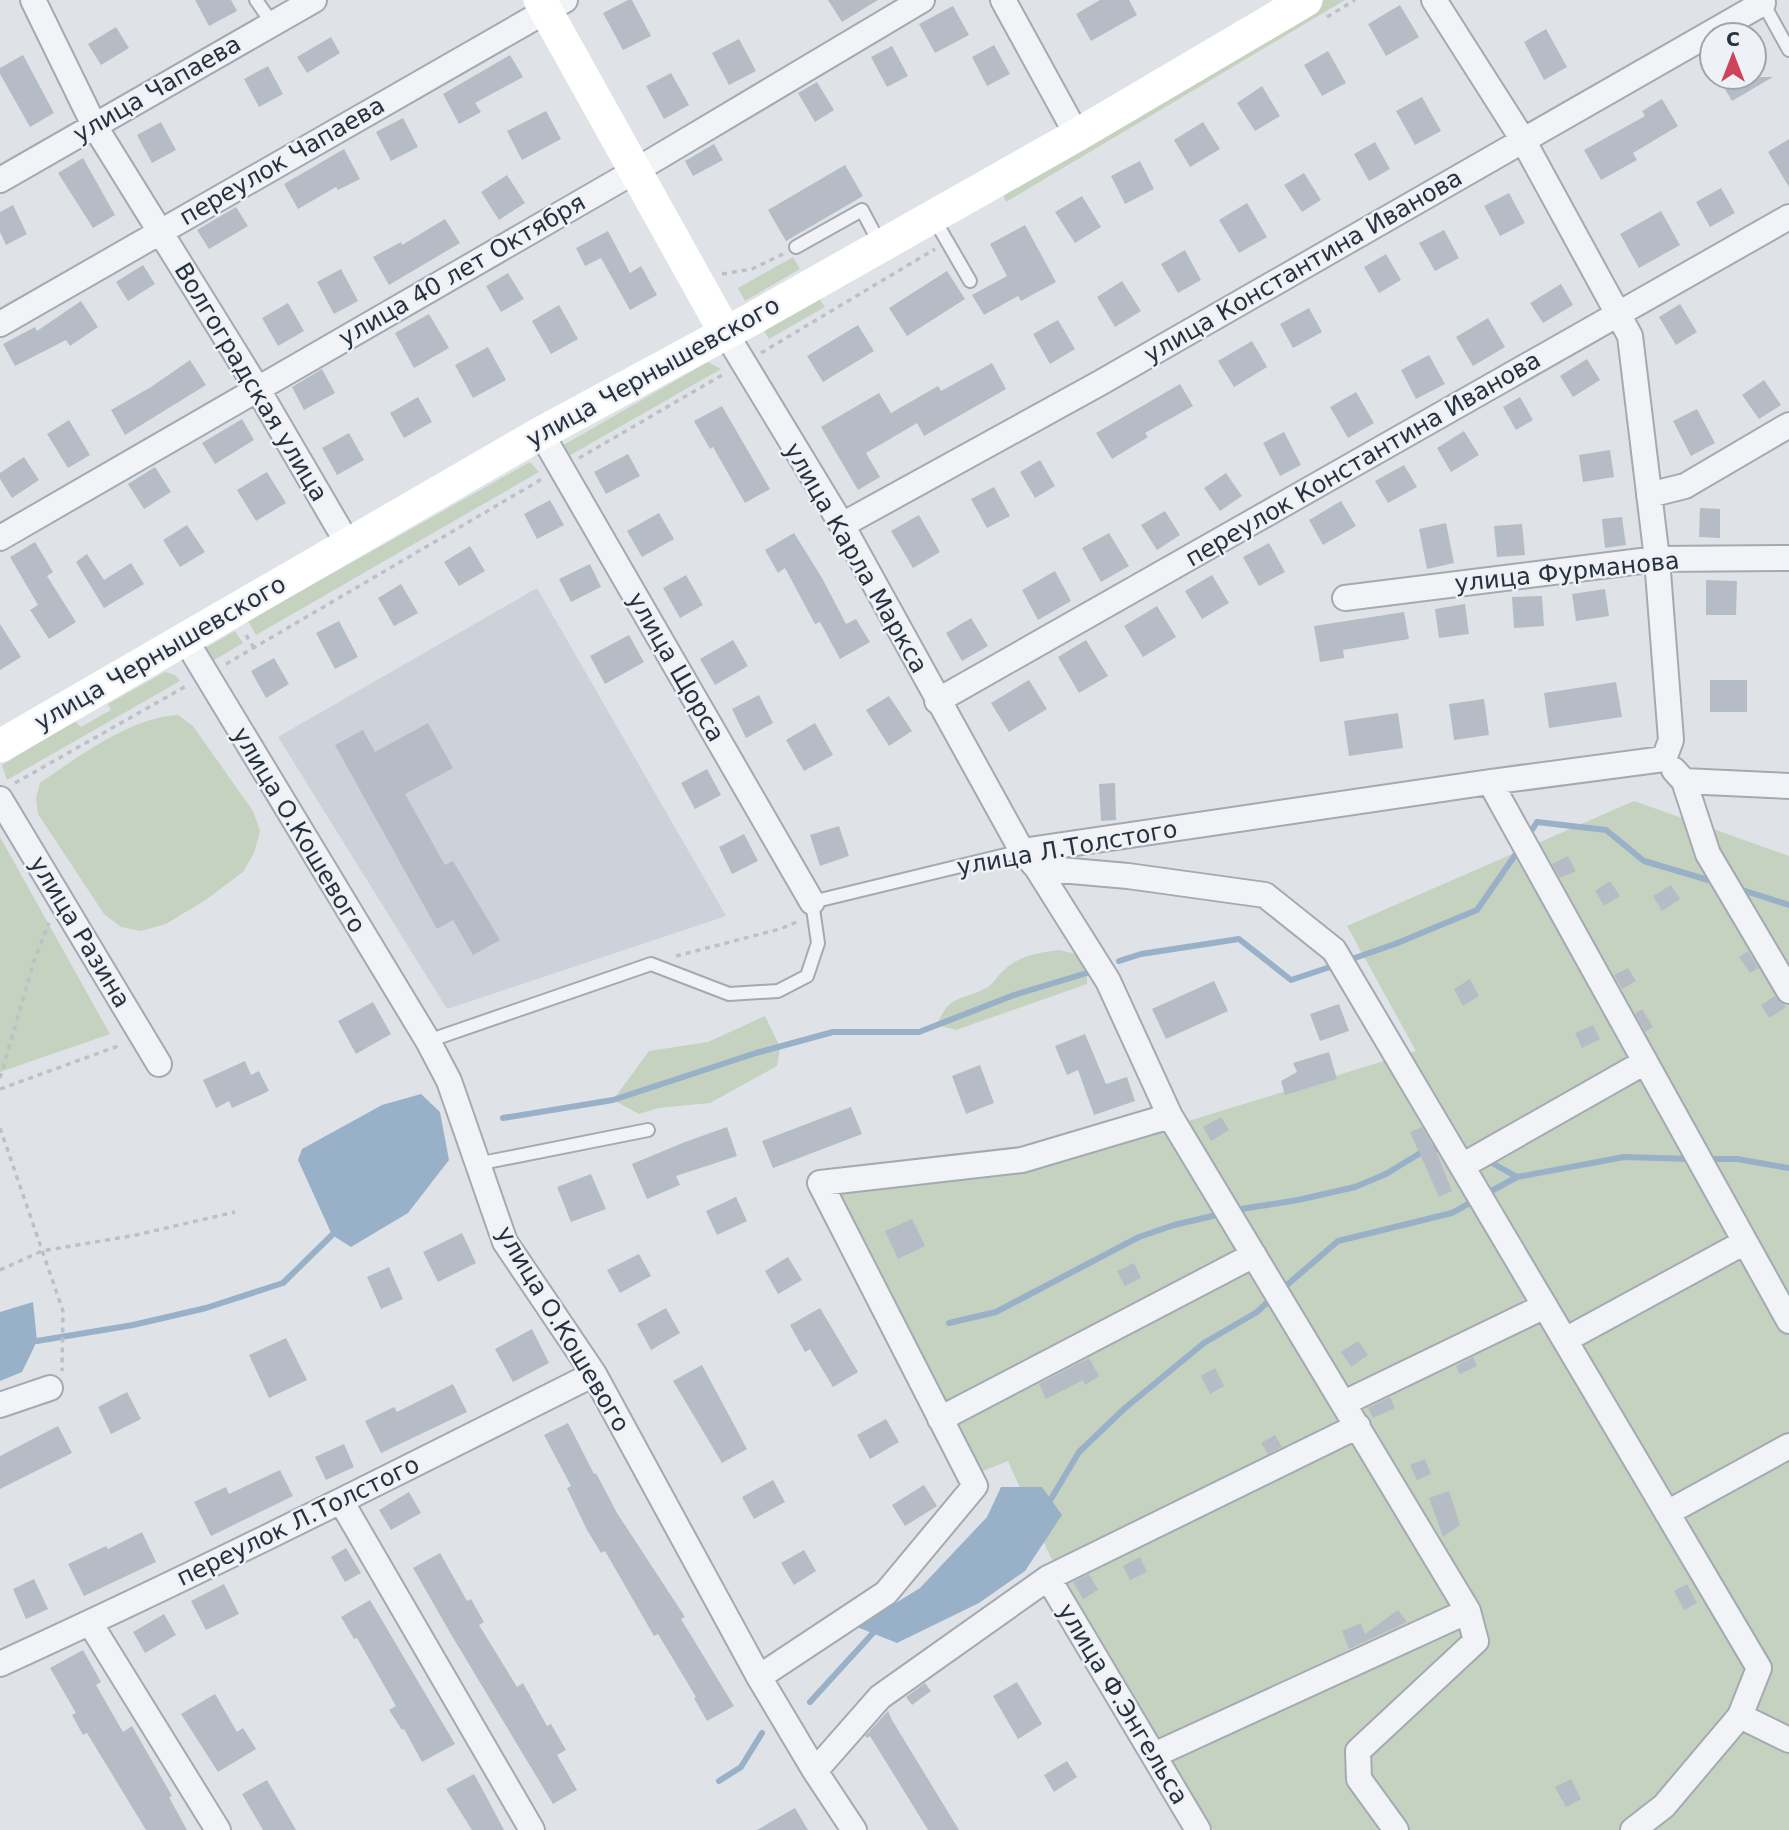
<svg xmlns="http://www.w3.org/2000/svg" width="1789" height="1830" font-family="'DejaVu Sans',sans-serif">
	<rect width="100%" height="100%" fill="#dfe3e8"/>
	<path fill="#cdd2da" d="M537,588L726,916L447,1009L278,737Z"/>
	<path fill="#c5d2c0" d="M1324,0H1345L1006,202L1004,197L1006,189Z
		M793,257L800,269L745,301L738,288Z
		M818,296L825,307L769,339L762,327Z
		M708,362L721,369L567,457L560,447Z
		M530,462L539,472L256,635L248,621Z
		M235,631L243,643L209,663L202,650Z
		M165,672L175,675L180,681L7,780L2,765L75,721L81,727L111,710L108,704Z
		M178,715L193,726L253,811L260,831L254,853L243,872L207,899L166,924L141,931L121,927L104,914L38,814L36,798L40,783C78,757 131,717 178,715Z
		M1634,801L1789,856V1830H1213L1050,1556L1008,1461L978,1473L836,1192L1026,1171L1416,1051L1347,926Z
		M0,837L110,1034L0,1072Z
		M1059,950L1077,954L1087,973V984L956,1030L937,1025C950,992 962,1002 988,987C994,983 997,976 1003,971C1019,955 1038,953 1059,950Z
		M765,1016L780,1047L777,1066L710,1103L658,1108L639,1114L613,1100L649,1051L708,1042Z"/>
	<path fill="#99b1c8" d="M421,1094L440,1112L449,1160L408,1213L351,1247L332,1235L298,1160L302,1149L382,1105Z
		M33,1302L37,1341L22,1372L0,1381V1312Z
		M1001,1487H1042L1062,1515L1025,1571L979,1603L897,1643L857,1627L920,1588L987,1517Z"/>
	<g fill="none" stroke-linecap="round" stroke-linejoin="round">
		<path stroke="#99b1c8" stroke-width="6" d="M1528,836L1537,822L1606,830L1644,861L1715,882
			M1736,888L1789,905
			M1119,961L1141,954L1239,939L1291,980L1336,965
			M1346,961L1395,944L1477,910L1520,848
			M503,1118L613,1100L756,1053L833,1032H919L1014,995L1087,973
			M1705,1159H1737L1789,1168
			M1487,1160L1517,1177
			M1484,1195L1517,1177L1624,1157L1691,1159
			M1235,1210L1298,1200L1355,1187L1386,1174L1427,1149H1444
			M1280,1291L1338,1241L1452,1213L1475,1200
			M949,1323L996,1312L1139,1237L1174,1225L1221,1214
			M37,1341L133,1325L206,1308L283,1283L332,1235
			M1051,1499L1079,1452L1125,1408L1204,1343L1257,1312L1272,1298
			M810,1702L873,1633
			M719,1781L741,1767L762,1733"/>
	</g>
	<path fill="#b6bcc5" d="M195,0H231L237,11L209,26Z
		M628,0H632L651,36L623,50L603,13Z
		M828,0H878L842,22Z
		M1100,0H1129L1137,15L1091,41L1076,14Z
		M1400,5L1419,37L1386,56L1368,24Z
		M953,6L969,35L935,53L919,24Z
		M116,27L129,48L101,65L88,44Z
		M1546,29L1567,67L1544,80L1524,42Z
		M331,37L340,53L307,73L297,57Z
		M739,39L756,71L729,85L712,53Z
		M994,45L1010,74L987,86L972,57Z
		M892,46L908,76L887,87L871,57Z
		M1328,51L1346,83L1322,96L1304,65Z
		M23,55L54,113L30,127L0,74V68Z
		M510,55L523,77L475,103L481,112L459,124L443,94Z
		M268,66L283,94L259,107L244,79Z
		M671,73L689,105L664,119L646,86Z
		M1718,77H1773L1732,101Z
		M817,82L834,110L815,122L798,93Z
		M1262,86L1280,116L1255,131L1237,103Z
		M1422,97L1441,131L1415,145L1396,111Z
		M1662,99L1678,126L1633,153L1637,160L1601,180L1584,150L1645,116L1642,111Z
		M546,111L561,139L522,160L507,131Z
		M403,118L418,147L391,161L376,132Z
		M161,122L176,150L152,163L137,135Z
		M1203,122L1220,149L1190,167L1174,140Z
		M1789,139V187L1768,152Z
		M1375,142L1390,169L1369,181L1354,154Z
		M714,144L723,160L693,176L685,161Z
		M344,149L360,179L338,190L336,187L298,209L284,184Z
		M83,158L115,215L93,228L58,173Z
		M1140,161L1154,189L1125,204L1111,176Z
		M845,165L863,196L786,241L768,210Z
		M1304,173L1321,200L1302,212L1284,185Z
		M507,175L525,203L499,220L481,192Z
		M1721,188L1735,213L1710,227L1696,202Z
		M1509,193L1525,223L1500,236L1484,206Z
		M1082,196L1101,227L1075,243L1055,212Z
		M1247,203L1267,237L1239,253L1219,220Z
		M13,205L27,234L6,245L0,232V212Z
		M236,207L248,226L209,249L197,230Z
		M1661,211L1680,245L1639,268L1620,234Z
		M445,219L460,243L389,285L373,257L401,242L402,245Z
		M1025,225L1056,282L1021,301L1018,296L984,315L972,295L1007,276L990,244Z
		M1444,230L1459,258L1435,271L1419,243Z
		M608,231L630,273L641,266L657,295L630,310L601,258L585,266L576,248Z
		M1185,250L1201,280L1178,293L1161,264Z
		M1386,254L1401,280L1379,293L1364,267Z
		M143,265L155,284L128,301L116,282Z
		M341,269L358,301L334,314L317,282Z
		M947,271L965,299L907,336L889,308Z
		M508,273L524,299L501,312L486,286Z
		M1122,281L1141,311L1115,327L1097,297Z
		M1561,284L1573,305L1543,323L1530,303Z
		M81,301L98,327L70,346L66,340L15,366L3,344L35,327L37,331Z
		M288,303L304,331L278,346L262,318Z
		M1680,304L1697,332L1676,345L1659,317Z
		M559,305L578,339L551,354L532,321Z
		M1309,308L1322,332L1293,348L1280,324Z
		M429,314L449,348L414,368L395,333Z
		M1488,318L1505,347L1473,366L1456,337Z
		M1058,320L1075,349L1050,364L1033,334Z
		M858,325L874,351L823,382L807,356Z
		M1252,341L1267,367L1234,387L1218,361Z
		M488,347L506,380L473,398L455,365Z
		M1429,355L1445,384L1416,399L1401,370Z
		M1587,359L1600,380L1573,397L1560,376Z
		M190,360L206,385L125,435L111,410L151,387Z
		M992,363L1006,389L924,436L917,423L866,453L880,477L858,490L821,427L879,393L891,413L938,386L941,391Z
		M322,369L335,393L304,410L292,387Z
		M1764,380L1781,405L1759,419L1742,395Z
		M1180,384L1193,406L1145,433L1148,437L1112,459L1096,433Z
		M1356,392L1374,423L1348,438L1330,407Z
		M418,397L432,422L404,438L390,413Z
		M1520,397L1533,420L1516,430L1503,407Z
		M722,406L770,489L745,503L713,447L710,449L694,421Z
		M1697,409L1715,443L1691,456L1673,421Z
		M242,419L254,440L215,464L202,443Z
		M69,420L90,455L68,468L47,434Z
		M1464,431L1479,455L1451,472L1437,448Z
		M1284,432L1301,465L1280,476L1263,443Z
		M349,433L364,460L337,475L322,448Z
		M1610,450L1614,477L1583,482L1579,455Z
		M628,454L640,476L606,494L594,472Z
		M24,457L39,480L12,498L0,479V473Z
		M1040,460L1055,486L1035,498L1020,472Z
		M1404,465L1417,487L1388,503L1375,481Z
		M155,467L171,492L144,509L128,484Z
		M267,472L286,503L256,521L237,490Z
		M1226,473L1242,496L1220,511L1204,488Z
		M994,487L1010,516L987,528L971,499Z
		M550,500L564,525L537,539L524,514Z
		M1341,501L1356,526L1323,545L1309,520Z
		M1700,508L1720,509V538L1699,537Z
		M1165,511L1180,535L1157,550L1141,525Z
		M659,513L674,539L642,557L627,531Z
		M919,515L940,552L913,568L891,531Z
		M1622,517L1626,545L1605,548L1602,519Z
		M1446,523L1454,563L1427,569L1419,529Z
		M1522,524L1525,555L1497,557L1494,526Z
		M187,525L205,552L180,567L163,540Z
		M794,533L822,578L846,624L856,619L870,642L840,659L820,622L815,624L785,568L778,573L765,550Z
		M1109,533L1129,566L1101,582L1082,548Z
		M35,542L53,572L47,576L76,622L49,639L30,610L38,605L10,557Z
		M1269,543L1285,572L1259,586L1243,557Z
		M470,546L485,571L459,586L444,562Z
		M87,554L104,580L131,563L144,584L104,608L76,562Z
		M590,564L601,587L571,602L559,579Z
		M1055,571L1071,601L1038,620L1022,590Z
		M686,575L703,605L680,618L663,588Z
		M1212,575L1229,603L1202,619L1185,591Z
		M1706,580L1737,581L1736,615H1706Z
		M401,584L418,613L394,626L378,598Z
		M1605,589L1609,616L1576,621L1572,594Z
		M1542,596L1544,626L1514,628L1512,597Z
		M1465,604L1469,634L1439,638L1435,609Z
		M1157,606L1176,637L1143,657L1124,626Z
		M1404,612L1409,639L1343,650L1344,658L1320,662L1314,626Z
		M971,618L988,646L962,661L946,633Z
		M339,621L358,657L335,669L316,633Z
		M0,624L21,657L0,670Z
		M629,635L644,662L605,684L590,656Z
		M733,640L748,666L715,685L700,659Z
		M1086,640L1108,676L1079,693L1058,657Z
		M274,658L289,684L266,698L251,671Z
		M1029,680L1047,709L1009,732L991,703Z
		M1710,680H1747V712H1710Z
		M1616,682L1622,717L1549,728L1544,693Z
		M759,695L773,723L746,738L732,709Z
		M889,696L912,731L889,746L866,710Z
		M1484,699L1489,735L1454,740L1449,704Z
		M1398,713L1403,748L1349,756L1344,721Z
		M428,723L453,768L405,794L445,865L453,861L500,940L473,955L453,920L437,929L335,745L363,730L375,752Z
		M815,723L833,755L804,771L786,740Z
		M707,769L721,795L695,809L681,783Z
		M1115,783L1116,820L1101,821L1099,784Z
		M839,826L849,856L820,866L810,835Z
		M744,834L758,861L732,874L719,847Z
		M1568,856L1576,871L1560,878L1552,864Z
		M1610,881L1620,896L1604,906L1595,891Z
		M1671,885L1680,899L1662,911L1653,896Z
		M1748,951L1758,968L1750,973L1739,957Z
		M1628,968L1636,981L1622,989L1614,975Z
		M1470,979L1479,996L1463,1006L1454,989Z
		M1214,981L1228,1011L1166,1039L1152,1009Z
		M1775,996L1786,1007L1769,1018L1761,1005Z
		M373,1002L391,1034L356,1054L338,1021Z
		M1339,1004L1349,1031L1320,1041L1310,1014Z
		M1642,1009L1653,1027L1645,1032L1635,1014Z
		M1593,1025L1600,1039L1582,1048L1575,1033Z
		M1085,1034L1106,1084L1127,1077L1135,1101L1094,1115L1078,1070L1067,1075L1055,1046Z
		M1329,1052L1337,1079L1285,1095L1281,1081L1297,1072L1293,1063Z
		M245,1061L251,1075L259,1071L269,1091L232,1108L229,1101L216,1108L203,1080Z
		M980,1065L994,1103L966,1114L952,1076Z
		M851,1107L862,1134L773,1168L762,1141Z
		M1221,1117L1229,1130L1211,1141L1203,1127Z
		M727,1127L737,1156L676,1176L680,1185L647,1199L632,1164L685,1142Z
		M1422,1127L1436,1151L1452,1191L1439,1197L1410,1132Z
		M591,1174L606,1209L571,1222L557,1187Z
		M736,1197L747,1221L717,1235L706,1211Z
		M912,1219L925,1246L898,1259L885,1231Z
		M462,1233L476,1263L438,1282L423,1252Z
		M639,1254L651,1276L620,1293L607,1270Z
		M788,1257L802,1280L778,1294L765,1271Z
		M1134,1263L1141,1278L1125,1286L1117,1271Z
		M389,1267L403,1299L381,1309L367,1277Z
		M666,1308L680,1333L651,1350L637,1324Z
		M820,1308L858,1372L833,1387L810,1349L805,1352L790,1325Z
		M532,1329L549,1363L513,1382L495,1349Z
		M286,1338L307,1380L269,1398L249,1355Z
		M1358,1341L1368,1355L1351,1367L1341,1352Z
		M1473,1357L1477,1366L1460,1374L1456,1366Z
		M1089,1358L1099,1376L1085,1385L1083,1380L1046,1399L1039,1384Z
		M702,1365L747,1449L722,1463L673,1381Z
		M1215,1368L1224,1386L1210,1394L1201,1376Z
		M453,1384L467,1412L381,1453L365,1421L394,1407L397,1412Z
		M127,1392L141,1419L111,1434L98,1407Z
		M1390,1397L1395,1408L1373,1418L1368,1408Z
		M886,1419L899,1442L870,1459L857,1435Z
		M568,1423L594,1474L596,1473L617,1513L685,1617L681,1619L734,1706L707,1721L694,1698L696,1697L658,1634L654,1636L605,1551L601,1553L587,1530L567,1488L571,1486L544,1435Z
		M58,1426L72,1453L0,1489V1456Z
		M1275,1435L1282,1447L1268,1454L1261,1443Z
		M344,1444L354,1467L326,1480L315,1457Z
		M1425,1459L1431,1474L1417,1480L1410,1465Z
		M280,1470L293,1496L211,1536L194,1502L226,1487L229,1494Z
		M773,1480L785,1502L754,1519L742,1497Z
		M924,1485L937,1506L905,1526L892,1505Z
		M1449,1491L1460,1525L1443,1537L1429,1498Z
		M409,1492L421,1513L391,1530L379,1510Z
		M142,1532L156,1562L84,1596L68,1564L106,1546L108,1549Z
		M346,1548L361,1573L345,1582L331,1557Z
		M804,1550L816,1571L794,1585L781,1563Z
		M440,1553L467,1601L471,1599L484,1622L479,1625L517,1687L523,1683L547,1726L551,1724L566,1750L557,1755L577,1790L553,1804L452,1636L413,1568Z
		M1140,1557L1147,1572L1130,1580L1123,1566Z
		M1089,1574L1098,1590L1083,1599L1073,1582Z
		M34,1579L48,1609L26,1619L13,1589Z
		M224,1584L239,1614L206,1630L191,1601Z
		M1687,1584L1697,1603L1684,1610L1674,1591Z
		M370,1600L455,1744L422,1762L404,1729L402,1730L389,1710L396,1706L357,1638L354,1639L341,1617Z
		M1398,1610L1407,1622L1349,1649L1342,1631L1361,1623L1365,1634Z
		M164,1614L176,1635L145,1653L133,1632Z
		M83,1650L101,1682L96,1685L123,1732L132,1726L172,1796L169,1797L187,1830H146L87,1733L83,1735L72,1715L76,1713L50,1668Z
		M1017,1682L1042,1724L1018,1739L993,1696Z
		M925,1683L931,1691L912,1705L906,1697Z
		M215,1694L237,1732L243,1728L256,1749L218,1772L181,1714Z
		M888,1711L892,1720L959,1830H928L870,1736L867,1738L865,1736Z
		M1067,1761L1077,1777L1054,1792L1044,1775Z
		M474,1774L486,1796L504,1830H472L446,1789Z
		M1571,1779L1581,1799L1566,1807L1555,1787Z
		M267,1780L296,1830H263L242,1794Z
		M795,1808L808,1830H757Z"/>
	<g fill="none" stroke-linecap="round" stroke-linejoin="round">
		<defs>
			<path id="lane" d="M256,0L272,23
				M1763,3L1789,50
				M933,217L970,281
				M796,247L862,210L881,246
				M428,1041L651,964L729,994L778,991L807,976L818,943L812,902L1022,851
				M477,1164L648,1130"/>
			<path id="street" d="M33,0L94,125L257,388L348,544
				M1003,0L1077,135
				M1434,0L1523,140L1630,336L1657,559L1671,740L1664,759
				M0,180L314,0
				M0,324L565,0
				M725,332L842,525L1022,851L1037,868L1108,981L1170,1116L1468,1611L1154,1755
				M541,433L812,902
				M1649,495L1685,486L1789,425
				M842,525L1100,383L1763,3
				M0,538L635,171L922,0
				M1345,598L1657,559L1789,558
				M185,639L428,1041L449,1081L505,1242L594,1374L759,1677L815,1771L854,1830
				M937,701L1789,217
				M1674,770L1684,781L1789,786
				M1684,781L1708,854L1789,991
				M1490,782L1789,1321
				M0,799L159,1064
				M1022,851L1490,782L1664,759
				M1037,868L1128,876L1265,895L1334,950L1759,1668L1740,1716L1664,1806L1633,1830
				M1462,1166L1645,1062
				M1565,1340L1745,1242
				M1344,1403L1545,1306
				M0,1405L50,1388
				M940,1419L1254,1255
				M341,1501L532,1830
				M1667,1513L1789,1446
				M1048,1578L1198,1830
				M90,1623L218,1830
				M0,1664C200,1573 397,1473 594,1374
				M759,1677L886,1593L975,1486L820,1183L1022,1160L1170,1116
				M1740,1716L1789,1740
				M815,1771L880,1697L1048,1578L1358,1426
				M1396,1830L1359,1779L1358,1751L1476,1641L1468,1611"/>
		</defs>
		<use href="#lane" stroke="#a4aab2" stroke-width="16"/>
		<use href="#street" stroke="#a4aab2" stroke-width="28"/>
		<path stroke="#bdc1c6" stroke-width="3.5" stroke-dasharray="5 5" stroke-linecap="butt" d="M1327,17L1355,0
			M722,274L752,269L783,254
			M761,353L935,249
			M579,458L724,374
			M246,635L254,648
			M226,664L542,479
			M15,783L188,685
			M676,956L780,929L799,921
			M0,1078L34,961L49,923
			M0,1089L121,1045
			M0,1128L63,1311L62,1371
			M0,1270L42,1251L136,1235L235,1212"/>
		<use href="#lane" stroke="#f1f3f6" stroke-width="12"/>
		<use href="#street" stroke="#f1f3f6" stroke-width="24"/>
		<path stroke="#fff" stroke-width="33" d="M540,0L725,332
			M0,746L541,433L750,320L1077,135L1306,0"/>
	</g>
	<g text-anchor="middle" stroke-width="5" stroke-linejoin="round" paint-order="stroke">
		<g font-size="24" fill="#28313f" stroke="#eef1f6">
			<text transform="translate(157 89) rotate(-30)" y="8">улица Чапаева</text>
			<text transform="translate(282 161) rotate(-30)" y="8">переулок Чапаева</text>
			<text transform="translate(1303 266) rotate(-30)" y="8">улица Константина Иванова</text>
			<text transform="translate(462 270) rotate(-30)" y="8">улица 40 лет Октября</text>
			<text transform="translate(653 372) rotate(-29)" y="8">улица Чернышевского</text>
			<text transform="translate(251 382) rotate(59)" y="8">Волгоградская улица</text>
			<text transform="translate(1363 459) rotate(-30)" y="8">переулок Константина Иванова</text>
			<text transform="translate(856 558) rotate(60)" y="8">улица Карла Маркса</text>
			<text transform="translate(1567 572) rotate(-6)" y="8">улица Фурманова</text>
			<text transform="translate(160 653) rotate(-30)" y="8">улица Чернышевского</text>
			<text transform="translate(676 667) rotate(60)" y="8">улица Щорса</text>
			<text transform="translate(299 830) rotate(59)" y="8">улица О.Кошевого</text>
			<text transform="translate(1067 848) rotate(-10)" y="8">улица Л.Толстого</text>
			<text transform="translate(80 932) rotate(59)" y="8">улица Разина</text>
			<text transform="translate(563 1329) rotate(59)" y="8">улица О.Кошевого</text>
			<text transform="translate(298 1521) rotate(-26)" y="8">переулок Л.Толстого</text>
			<text transform="translate(1123 1704) rotate(59)" y="8">улица Ф.Энгельса</text>
		</g>
	</g>
	<g transform="translate(1733 56)"><circle r="33" fill="#eef1f6" stroke="#9fa4ad" stroke-width="2"/>
	<path d="M0-5L12 26L0 18L-12 26Z" fill="#ce435b"/>
	<text y="-10" font-size="19" font-weight="bold" text-anchor="middle" fill="#28313f">С</text>
	</g>
</svg>
